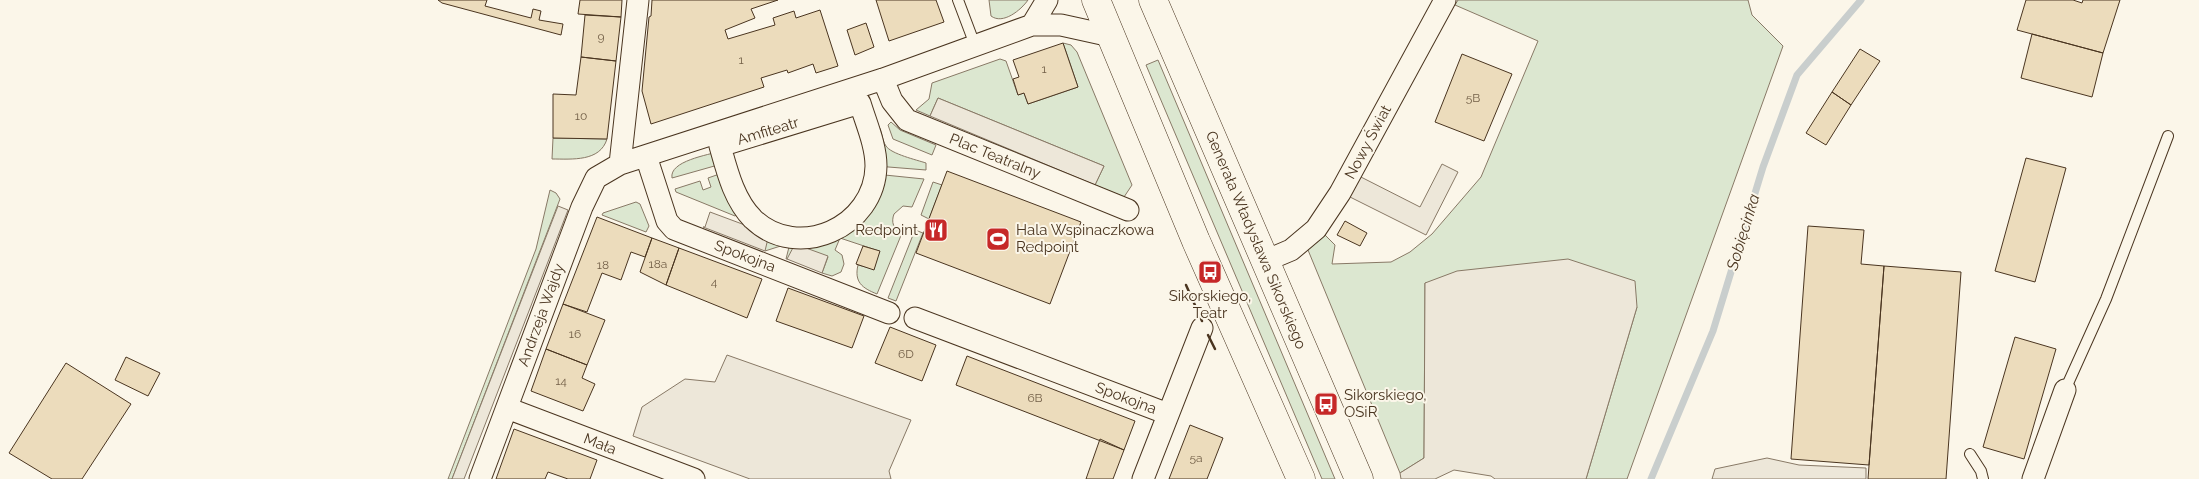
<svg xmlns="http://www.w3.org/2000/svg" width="2199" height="479" viewBox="0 0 2199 479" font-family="Raleway,sans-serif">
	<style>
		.green { fill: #dce7d0; stroke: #887966 }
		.parking { fill: #ede7d9; stroke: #887966 }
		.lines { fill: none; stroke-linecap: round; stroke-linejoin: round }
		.stream { stroke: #c9cecd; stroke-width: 7 }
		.building { fill: #ecdcbc; stroke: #4a3520 }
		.lane-casing { stroke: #4a3520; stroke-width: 12 }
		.street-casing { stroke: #4a3520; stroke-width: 23 }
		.primary-casing { stroke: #4a3520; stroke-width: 29 }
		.lane { stroke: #fbf6e9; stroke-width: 10 }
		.street { stroke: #fbf6e9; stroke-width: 21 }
		.primary { stroke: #fbf6e9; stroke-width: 28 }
		.wall { stroke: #4a3520; stroke-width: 2.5 }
		.labels { text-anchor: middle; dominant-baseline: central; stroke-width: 4; stroke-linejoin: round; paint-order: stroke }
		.number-label { font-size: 12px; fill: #725f47 }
		.street-label { font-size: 15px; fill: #4a3520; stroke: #fbf6e9 }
		.poi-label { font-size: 15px; fill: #4a3520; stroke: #fbf6e9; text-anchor: start }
		.water-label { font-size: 16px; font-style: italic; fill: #4a3520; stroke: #fbf6e9 }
	</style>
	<rect width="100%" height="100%" fill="#fbf6e9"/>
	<path class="green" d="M 989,0 L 1028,0 C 1021,10 1003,25 991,16 Z
		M 1458,0 L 1748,0 L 1752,15 L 1783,46 L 1627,479 L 1586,479 L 1637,307 L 1425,283 L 1424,458 L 1400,473 L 1308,250 L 1324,234 L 1335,245 L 1332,264 L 1391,262 L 1410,252 L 1432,234 L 1481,177 L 1538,41 L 1455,5 Z
		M 1063,43 L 1071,45 L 1077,52 L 1132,185 L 1124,197 L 1095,185 L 1104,166 L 938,98 L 930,116 L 916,110 L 929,99 L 932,83 L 1000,59 L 1006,61 L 1018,95 L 1024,93 L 1028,104 L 1078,87 Z
		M 1158,60 L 1335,479 L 1322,479 L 1146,65 Z
		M 891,122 L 900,130 L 936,145 L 932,155 L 893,139 L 888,125 Z
		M 877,124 C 883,130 881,139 886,146 C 891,154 917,160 926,163 L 926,170 L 876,166 Z
		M 553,138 L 607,139 C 600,162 572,159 552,159 Z
		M 721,151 L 725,163 L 672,178 C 669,161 708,155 721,151 Z
		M 728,171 L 744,209 L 735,216 L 676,192 L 675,189 L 700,181 L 703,190 L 711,187 L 708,178 Z
		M 875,174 L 924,179 L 912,207 L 903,206 L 894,214 C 891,222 893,229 902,233 L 877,294 C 862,288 854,282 858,265 L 874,269 L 879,251 L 840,238 L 835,250 L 842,255 L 844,264 L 841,272 L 832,276 L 822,273 L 828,257 L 786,259 L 790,243 L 765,251 L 743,224 L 749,214 L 765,228 L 832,232 Z
		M 933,182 L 942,185 L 929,219 L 921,215 Z
		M 550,190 L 556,193 L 560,199 L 452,479 L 448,479 L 536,249 Z
		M 636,202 L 640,204 L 649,226 L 646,232 L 602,215 L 603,213 Z
		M 915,230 L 923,233 L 896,301 L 888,298 Z"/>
	<path class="parking" d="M 938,98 L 1104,166 L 1095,185 L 930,116 Z
		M 1442,164 L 1458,172 L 1426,235 L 1346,195 L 1357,175 L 1420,207 Z
		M 558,206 L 568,210 L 464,479 L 452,479 Z
		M 710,212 L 769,234 L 765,251 L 703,227 L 705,227 Z
		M 795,244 L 828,256 L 822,273 L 787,259 Z
		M 1568,259 L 1635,281 L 1637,307 L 1586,479 L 1495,479 L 1491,476 L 1454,470 L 1435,479 L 1401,479 L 1400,473 L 1424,458 L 1425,283 L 1457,271 Z
		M 727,355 L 911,420 L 889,471 L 891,479 L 750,479 L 633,436 L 642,407 L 685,379 L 715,382 Z
		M 1767,458 L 1799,465 L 1866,468 L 1866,479 L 1712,479 L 1715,469 Z"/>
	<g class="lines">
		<path class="stream" d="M 1651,479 L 1713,331 L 1763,167 L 1797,75 L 1861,0"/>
	</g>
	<path class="building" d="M 438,0 L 487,0 L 485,6 L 531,18 L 533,9 L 541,11 L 539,20 L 563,24 L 561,35 L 442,3 Z
		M 580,0 L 622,0 L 621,17 L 578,14 Z
		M 652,0 L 778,0 L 751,9 L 755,18 L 725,30 L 728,39 L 775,25 L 773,18 L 794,11 L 796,18 L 820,10 L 838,66 L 816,73 L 813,64 L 788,73 L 787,70 L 761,78 L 764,87 L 651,124 L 642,91 L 649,17 L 651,16 Z
		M 876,0 L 936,0 L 944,22 L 889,41 Z
		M 2026,0 L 2073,0 L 2082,3 L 2083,0 L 2120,0 L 2103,53 L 2017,30 Z
		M 585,15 L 621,17 L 616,61 L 581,57 Z
		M 866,23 L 874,47 L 855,55 L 847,30 Z
		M 2032,34 L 2103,53 L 2092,97 L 2021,78 Z
		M 1063,43 L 1078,87 L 1028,104 L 1024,93 L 1018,95 L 1013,79 L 1019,77 L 1013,60 Z
		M 1860,49 L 1880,61 L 1851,105 L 1832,92 Z
		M 1462,54 L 1512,74 L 1484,141 L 1435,122 Z
		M 581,57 L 616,61 L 607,139 L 553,138 L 553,94 L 576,95 Z
		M 1832,92 L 1851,105 L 1826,145 L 1806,133 Z
		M 2026,158 L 2066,168 L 2035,282 L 1995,271 Z
		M 947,171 L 1081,222 L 1050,304 L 916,253 Z
		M 597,217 L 652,238 L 645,257 L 631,252 L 621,280 L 602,273 L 587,312 L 563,304 Z
		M 1345,221 L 1367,233 L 1360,246 L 1337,235 Z
		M 1808,226 L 1864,230 L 1861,264 L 1884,266 L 1869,465 L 1791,459 Z
		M 652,238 L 679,248 L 666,285 L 640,272 Z
		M 863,246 L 880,251 L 874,270 L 856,264 Z
		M 679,248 L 762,279 L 747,318 L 666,285 Z
		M 1884,266 L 1961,272 L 1946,479 L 1868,479 Z
		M 788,288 L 864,316 L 852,348 L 776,321 Z
		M 563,304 L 605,320 L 587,365 L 546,349 Z
		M 890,327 L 936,345 L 922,381 L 875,363 Z
		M 2015,337 L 2056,349 L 2024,459 L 1983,447 Z
		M 546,349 L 587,365 L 582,378 L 595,384 L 583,411 L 531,391 Z
		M 967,356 L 1135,421 L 1124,450 L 956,385 Z
		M 126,357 L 160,373 L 148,396 L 115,380 Z
		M 66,363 L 131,404 L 82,479 L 52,479 L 9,453 Z
		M 1190,425 L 1223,438 L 1207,479 L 1169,479 Z
		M 514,429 L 597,460 L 590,479 L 568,479 L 548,472 L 545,479 L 496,479 Z
		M 1100,439 L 1124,450 L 1113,479 L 1086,479 Z"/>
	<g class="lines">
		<g class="lane-casing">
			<path id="lane" d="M 958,0 L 975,45
				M 2065,390 L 2106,299 L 2168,136
				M 1970,454 L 1981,471 L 1983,479"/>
		</g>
		<g class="street-casing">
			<path id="street" d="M 1032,25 L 1047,0
				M 883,79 L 892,101 L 907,120 L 1128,210
				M 860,103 C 866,123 876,145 876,166 C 875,227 798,262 753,219 C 734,200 727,171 720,146 Z
				M 646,156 L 667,221 L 674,229 L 889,313
				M 620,164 L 638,0
				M 1265,261 L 1291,250 L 1316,229 L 1340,193 L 1445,0
				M 915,318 L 1168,414
				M 507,408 L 694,479
				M 480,479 L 582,207 L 596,178 L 620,164 L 883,79 L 1032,25 L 1061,25 L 1111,36
				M 1143,479 L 1202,328
				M 2033,479 L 2065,390"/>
		</g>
		<g class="primary-casing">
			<path id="primary" d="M 1096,0 L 1196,241 L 1301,479
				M 1153,0 L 1359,479"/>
		</g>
		<use href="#lane" class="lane"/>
		<use href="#street" class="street"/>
		<use href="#primary" class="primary"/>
		<path class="wall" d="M 1186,285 L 1202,321
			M 1208,335 L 1215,349"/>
	</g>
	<defs>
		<g id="restaurant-square" transform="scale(1.25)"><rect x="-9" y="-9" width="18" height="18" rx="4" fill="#c62828" stroke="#fbf6e9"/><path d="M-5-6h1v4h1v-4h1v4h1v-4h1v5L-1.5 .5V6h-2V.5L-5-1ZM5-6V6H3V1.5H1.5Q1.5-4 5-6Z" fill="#fff"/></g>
		<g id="stadium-square" transform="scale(1.25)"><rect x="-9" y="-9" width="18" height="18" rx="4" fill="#c62828" stroke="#fbf6e9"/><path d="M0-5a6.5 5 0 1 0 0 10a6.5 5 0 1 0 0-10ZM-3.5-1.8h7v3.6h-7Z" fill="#fff"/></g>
		<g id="bus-square" transform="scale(1.25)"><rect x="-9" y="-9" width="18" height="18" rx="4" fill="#c62828" stroke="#fbf6e9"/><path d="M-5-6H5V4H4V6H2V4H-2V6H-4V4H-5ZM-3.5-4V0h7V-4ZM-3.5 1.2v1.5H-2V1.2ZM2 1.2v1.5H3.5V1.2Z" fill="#fff"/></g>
	</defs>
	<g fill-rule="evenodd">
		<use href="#restaurant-square" x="936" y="230"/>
		<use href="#stadium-square" x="998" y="239"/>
		<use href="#bus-square" x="1210" y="272"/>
		<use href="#bus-square" x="1326" y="404"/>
	</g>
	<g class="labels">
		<g class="number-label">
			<text x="601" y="37">9</text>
			<text x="741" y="60">1</text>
			<text x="1044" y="69">1</text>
			<text x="1473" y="98">5B</text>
			<text x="581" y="116">10</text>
			<text x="658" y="264">18a</text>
			<text x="603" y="265">18</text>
			<text x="714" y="282">4</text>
			<text x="575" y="334">16</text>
			<text x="906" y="354">6D</text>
			<text x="561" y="381">14</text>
			<text x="1035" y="398">6B</text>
			<text x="1196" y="458">5a</text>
		</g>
		<g class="street-label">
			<text transform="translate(768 131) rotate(-17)">Amfiteatr</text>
			<text transform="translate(1368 142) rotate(-62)">Nowy Świat</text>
			<text transform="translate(995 156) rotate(22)">Plac Teatralny</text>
			<text transform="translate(1256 240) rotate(67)">Generała Władysława Sikorskiego</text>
			<text transform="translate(745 256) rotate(21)">Spokojna</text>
			<text transform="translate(541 315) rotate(-70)">Andrzeja Wajdy</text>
			<text transform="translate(1126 398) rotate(21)">Spokojna</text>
			<text transform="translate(600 444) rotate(21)">Mała</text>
		</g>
		<g class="poi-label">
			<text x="918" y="230" text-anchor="end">Redpoint</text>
			<text x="1016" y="230">Hala Wspinaczkowa<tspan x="1016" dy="17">Redpoint</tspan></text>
			<text x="1210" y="296" text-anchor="middle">Sikorskiego,<tspan x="1210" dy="17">Teatr</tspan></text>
			<text x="1344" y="395">Sikorskiego,<tspan x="1344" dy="17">OSiR</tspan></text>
		</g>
		<g class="water-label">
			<text transform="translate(1743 232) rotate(-73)">Sobięcinka</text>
		</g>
	</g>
</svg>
